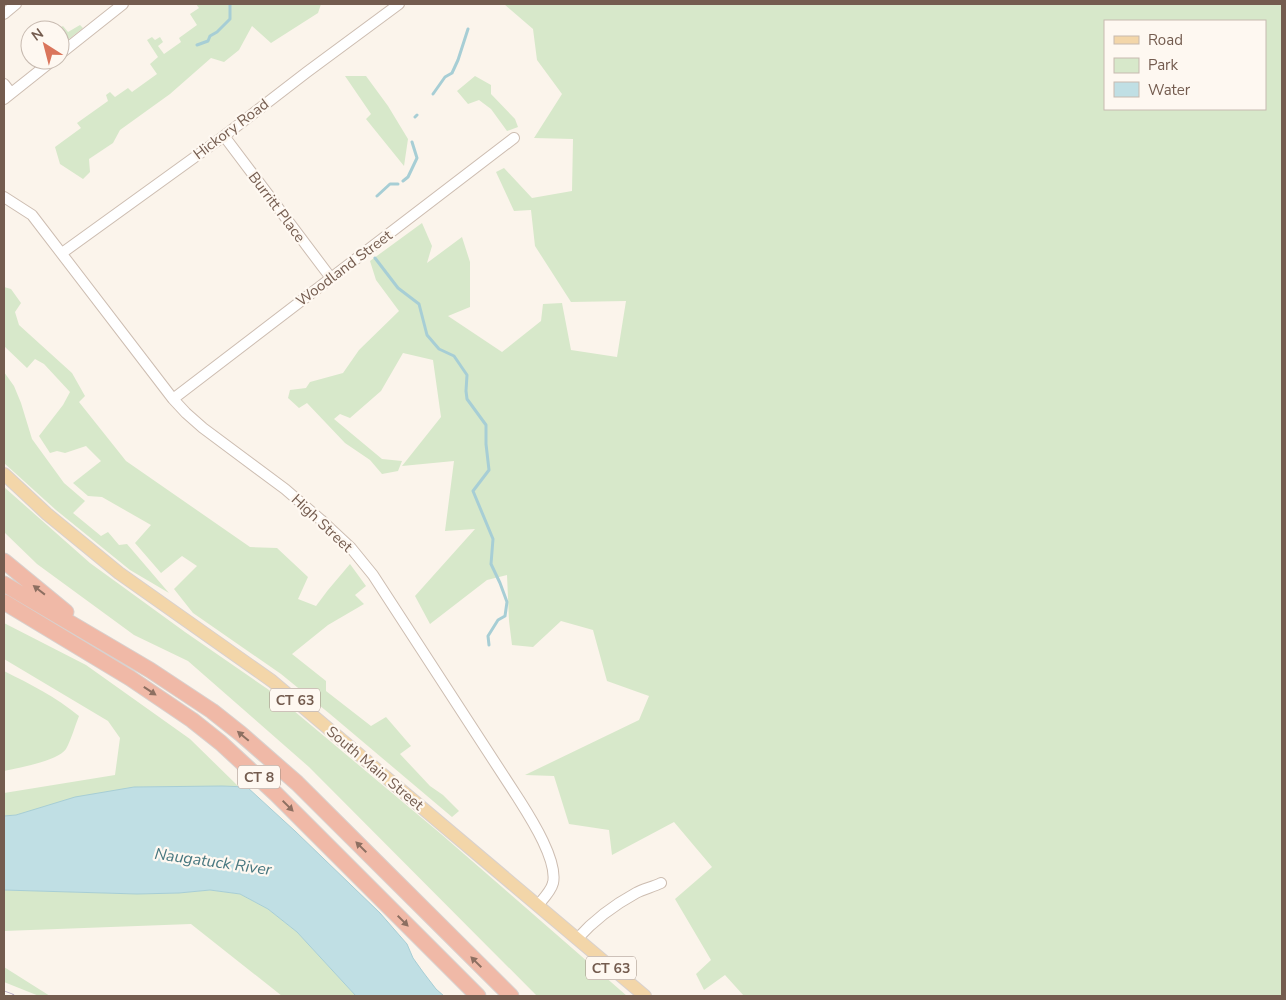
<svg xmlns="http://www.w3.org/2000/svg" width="1286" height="1000" viewBox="0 0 1286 1000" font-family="'Nunito Sans',sans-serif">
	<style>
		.green { fill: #d7e8ca; fill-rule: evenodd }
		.water { fill: #c0dfe4; stroke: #a7ced5 }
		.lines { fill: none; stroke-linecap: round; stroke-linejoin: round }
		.stream { stroke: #a7ced5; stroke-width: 3 }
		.minor-casing { stroke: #cdbdb1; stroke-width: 12 }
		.major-casing { stroke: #d8d1ce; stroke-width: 14 }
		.highway-casing { stroke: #d8d1ce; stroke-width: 17 }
		.minor { stroke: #fff; stroke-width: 10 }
		.major { stroke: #f3d6a9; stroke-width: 12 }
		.highway { stroke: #f0b9a7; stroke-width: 15 }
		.rail-casing { stroke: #b7a9c5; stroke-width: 5 }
		.rail { stroke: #fef8f1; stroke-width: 3; stroke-dasharray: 9; stroke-linecap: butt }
		.oneway { fill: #8d6f61 }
		.labels { text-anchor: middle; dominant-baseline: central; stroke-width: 4.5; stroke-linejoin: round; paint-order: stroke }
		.shield { fill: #fef8f1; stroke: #9d8b80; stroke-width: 1 }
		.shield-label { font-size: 14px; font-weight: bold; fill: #745c4f }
		.street-label { font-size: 15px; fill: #745c4f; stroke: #fef8f1 }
		.water-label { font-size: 16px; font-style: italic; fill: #47777f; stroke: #fef8f1 }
	</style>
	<rect width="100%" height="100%" fill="#fbf4eb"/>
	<path class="green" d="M 196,4 L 321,4 L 318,13 L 271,43 L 252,26 L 239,50 L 224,62 L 211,58 L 170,94 L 120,130 L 113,143 L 89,159 L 90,172 L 83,179 L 60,164 L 55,147 L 81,128 L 77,123 L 108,101 L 106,95 L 110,92 L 115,97 L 128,88 L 132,92 L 157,74 L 150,64 L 158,57 L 147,40 L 152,37 L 155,40 L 160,37 L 163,42 L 158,46 L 164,54 L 181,42 L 179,38 L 197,25 L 190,14 L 199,8 Z
		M 504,4 L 1282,4 L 1282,996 L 744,996 L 725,975 L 704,990 L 696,974 L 711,960 L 675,899 L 712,867 L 674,822 L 612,855 L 609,830 L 569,824 L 554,776 L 525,775 L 639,720 L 649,696 L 607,681 L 593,630 L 561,621 L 533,647 L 512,645 L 509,621 L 507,575 L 487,580 L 430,624 L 415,596 L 475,529 L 445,531 L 454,461 L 402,466 L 441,417 L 433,360 L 403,353 L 381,391 L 350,418 L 340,414 L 334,419 L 382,459 L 402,461 L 398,471 L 382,474 L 370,460 L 345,443 L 307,403 L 299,408 L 288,398 L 290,390 L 306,388 L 310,382 L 343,373 L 359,350 L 399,311 L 376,280 L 370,261 L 422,223 L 432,246 L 427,263 L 462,237 L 470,262 L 470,307 L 448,316 L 502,352 L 541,321 L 543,304 L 562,303 L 571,350 L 617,357 L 626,301 L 571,302 L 535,246 L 531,210 L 514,211 L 496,172 L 504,168 L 532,198 L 572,191 L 573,139 L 534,138 L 562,94 L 537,60 L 533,29 ZM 1105,21 L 1265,21 L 1265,109 L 1105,109 Z
		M 51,22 L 58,29 L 63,26 L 68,32 L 80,25 L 83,28 L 60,46 L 60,30 L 39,30 Z
		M 345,76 L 366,76 L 388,106 L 408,139 L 404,166 L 366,119 L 371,114 Z
		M 475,76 L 491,85 L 491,94 L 515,119 L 518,127 L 507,131 L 491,109 L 479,100 L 468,104 L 457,91 Z
		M 4,287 L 11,289 L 21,303 L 15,312 L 19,325 L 72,373 L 85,396 L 79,402 L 126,461 L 250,547 L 277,548 L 308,577 L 298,599 L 316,606 L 328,590 L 350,564 L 366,586 L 355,595 L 364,604 L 328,625 L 292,654 L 326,681 L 326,691 L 371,726 L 386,717 L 411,746 L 400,754 L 430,786 L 443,795 L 459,811 L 452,817 L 330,714 L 281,674 L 193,613 L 174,589 L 197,566 L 182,556 L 161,573 L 135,543 L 151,525 L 102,497 L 88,496 L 73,483 L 101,461 L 86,446 L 65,453 L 57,451 L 50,453 L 39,436 L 63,405 L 70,392 L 44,364 L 35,359 L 27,368 L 4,346 Z
		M 4,372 L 14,386 L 21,403 L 32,439 L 64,483 L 85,501 L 73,513 L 101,536 L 108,532 L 119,545 L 127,544 L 169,593 L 130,570 L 56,510 L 4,463 Z
		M 4,487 L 90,563 L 185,632 L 269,690 L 441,834 L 627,996 L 537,996 L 309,767 L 188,661 L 134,635 L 37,564 L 4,532 Z
		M 4,623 L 86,665 L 190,739 L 238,786 L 134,787 L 16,815 L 4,816 L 4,793 L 115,775 L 120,738 L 108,721 L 4,659 Z
		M 4,671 C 30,684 56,697 79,716 C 75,726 71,740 66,749 C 58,761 18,768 4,771 Z
		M 4,890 L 137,894 L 179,893 L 210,890 L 240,894 L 268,909 L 297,932 L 356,996 L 282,996 L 191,924 L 4,931 Z
		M 4,967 L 50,996 L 39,996 L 4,982 Z"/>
	<path class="water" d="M 222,786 L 247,787 L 295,831 L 380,913 L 407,944 L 413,958 L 423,972 L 436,989 L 444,996 L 356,996 L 297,932 L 268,909 L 240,894 L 210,890 L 179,893 L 137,894 L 4,890 L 4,816 L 16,815 L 75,797 L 134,787 Z"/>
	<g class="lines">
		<path class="stream" d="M 197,45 L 208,41 L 210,36 L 217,32 L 230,19 L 230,4
			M 433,94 L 445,77 L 452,73 L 458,60 L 468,29
			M 415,117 L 417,115
			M 403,181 L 408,177 L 417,158 L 412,142
			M 377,196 L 390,184 L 398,184
			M 375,258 L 398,288 L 419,304 L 427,335 L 439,349 L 454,356 L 467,375 L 466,391 L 467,399 L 486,425 L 486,444 L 489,470 L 473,491 L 493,539 L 491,564 L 500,583 L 507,602 L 505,616 L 498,620 L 488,636 L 489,645"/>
		<g class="minor-casing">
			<path id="minor" d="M 4,14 L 16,4
				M 60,54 L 123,4
				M 4,84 L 11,93
				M 4,99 L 53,60
				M 224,136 L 331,278
				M 4,197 L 32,215 L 173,399 L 186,413 L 203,428 L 285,489 L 321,520 L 351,548 L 373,575 L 518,798 C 530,817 558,860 553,883 C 551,891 544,898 538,905
				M 62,253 L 224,136 L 307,72 L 399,4
				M 173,399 L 514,138
				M 577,939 C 593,921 614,905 636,893 C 643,889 653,887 661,883"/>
		</g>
		<g class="major-casing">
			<path id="major" d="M 4,474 L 47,514 L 119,573 L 272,681 L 645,996"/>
		</g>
		<g class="highway-casing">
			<path id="highway" d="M 4,561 L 66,612
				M 4,584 L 150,670 L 212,711 L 241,734 L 297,783 L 511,996
				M 4,602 L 130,678 L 192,720 L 221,743 L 276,794 L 478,996"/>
		</g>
		<use href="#minor" class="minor"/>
		<use href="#major" class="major"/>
		<use href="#highway" class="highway"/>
		<g class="rail-casing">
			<path id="rail" d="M 4,993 L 12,996"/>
		</g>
		<use href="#rail" class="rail"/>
	</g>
	<defs><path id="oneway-solid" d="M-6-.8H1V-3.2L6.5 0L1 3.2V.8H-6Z" transform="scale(1.25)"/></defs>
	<g class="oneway">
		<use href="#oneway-solid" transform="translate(39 590) rotate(-142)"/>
		<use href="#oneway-solid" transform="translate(150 691) rotate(34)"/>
		<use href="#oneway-solid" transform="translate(243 736) rotate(-140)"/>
		<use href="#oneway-solid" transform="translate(288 806) rotate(45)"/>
		<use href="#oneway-solid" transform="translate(361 847) rotate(-135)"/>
		<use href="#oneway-solid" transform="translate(403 921) rotate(45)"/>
		<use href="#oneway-solid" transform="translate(476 962) rotate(-135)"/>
	</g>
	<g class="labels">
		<g class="shield">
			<rect x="270" y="688.5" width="50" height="23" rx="4"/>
			<rect x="238" y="765.5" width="42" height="23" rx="4"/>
			<rect x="586" y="956.5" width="50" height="23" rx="4"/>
		</g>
		<g class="shield-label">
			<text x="295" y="700">CT 63</text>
			<text x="259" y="777">CT 8</text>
			<text x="611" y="968">CT 63</text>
		</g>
		<g class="street-label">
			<text transform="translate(231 129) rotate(-37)">Hickory Road</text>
			<text transform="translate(277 207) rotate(53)">Burritt Place</text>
			<text transform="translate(344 268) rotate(-37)">Woodland Street</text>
			<text transform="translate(322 523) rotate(43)">High Street</text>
			<text transform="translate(375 768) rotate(40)">South Main Street</text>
		</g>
		<g class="water-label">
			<text transform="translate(213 862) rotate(8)">Naugatuck River</text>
		</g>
	</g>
	<rect width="1286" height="1000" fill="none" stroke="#745c4f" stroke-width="10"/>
	<rect x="1104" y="20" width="162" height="90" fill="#fef8f1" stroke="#c7bab0"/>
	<rect x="1114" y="36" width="25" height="8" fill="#f3d6a9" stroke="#c7bab0"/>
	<text x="1148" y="45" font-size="15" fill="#745c4f">Road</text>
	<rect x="1114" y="58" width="25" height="15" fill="#d7e8ca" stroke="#c7bab0"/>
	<text x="1148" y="70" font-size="15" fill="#745c4f">Park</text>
	<rect x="1114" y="82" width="25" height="15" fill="#c0dfe4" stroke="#c7bab0"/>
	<text x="1148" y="95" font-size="15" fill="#745c4f">Water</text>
	<g transform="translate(45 45) rotate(324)"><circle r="24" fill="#fef8f1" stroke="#c7bab0"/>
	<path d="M0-4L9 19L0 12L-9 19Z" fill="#da755b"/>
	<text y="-8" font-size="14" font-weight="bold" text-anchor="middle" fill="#745c4f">N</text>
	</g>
</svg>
